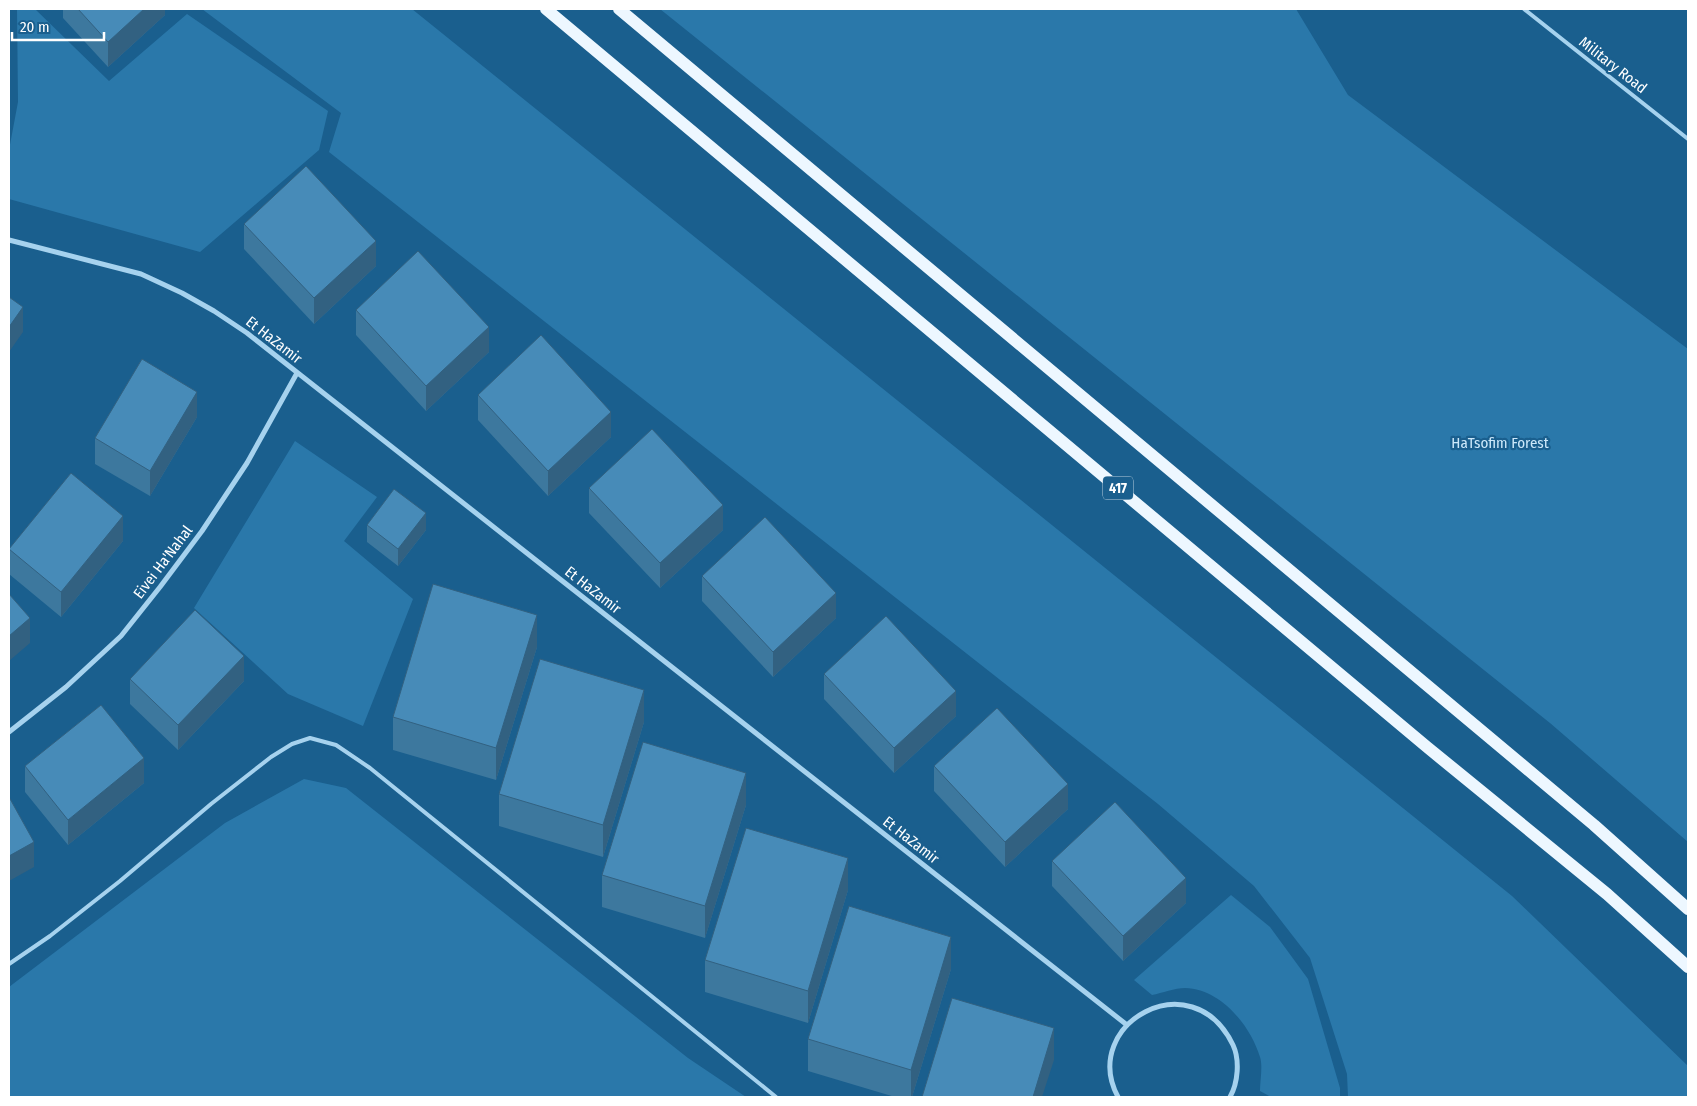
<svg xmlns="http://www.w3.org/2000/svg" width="1697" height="1106" viewBox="0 0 1697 1106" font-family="'Fira Sans Condensed',sans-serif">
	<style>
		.green { fill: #2a78aa }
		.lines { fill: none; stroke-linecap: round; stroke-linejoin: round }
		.lane { stroke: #a6d2ee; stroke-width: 4 }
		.street { stroke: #a6d2ee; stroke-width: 5 }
		.primary { stroke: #edf7ff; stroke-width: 12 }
		.wall { fill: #3d789e }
		.shaded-wall { fill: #326181 }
		.building { fill: #478bb8; stroke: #326181 }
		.labels { text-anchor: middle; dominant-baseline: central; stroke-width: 4.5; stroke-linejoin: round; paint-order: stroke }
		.shield { fill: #1a5f8e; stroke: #bacfdd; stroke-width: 1 }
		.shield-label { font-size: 14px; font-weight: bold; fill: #fff }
		.street-label { font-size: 15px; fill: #fff; stroke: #1a5f8e }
		.park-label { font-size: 15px; fill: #cce8fa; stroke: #1a5f8e }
	</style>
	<rect width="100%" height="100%" fill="#1a5f8e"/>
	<path class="green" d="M 17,9 L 35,9 L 109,81 L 187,14 L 328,111 L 319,150 L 200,252 L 9,199 L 9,150 L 18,102 Z
		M 202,9 L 412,9 L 1512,896 L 1688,1066 L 1688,1097 L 1348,1097 L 1347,1074 L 1310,958 L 1254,886 L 1158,804 L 329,152 L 341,113 Z
		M 660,9 L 1296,9 L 1348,95 L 1688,349 L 1688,842 L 1550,723 Z
		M 295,441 L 377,497 L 344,541 L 413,599 L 363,726 L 288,694 L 194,608 Z
		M 304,779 L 346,788 L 688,1058 L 746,1097 L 9,1097 L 9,987 L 225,823 Z
		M 1231,895 L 1270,927 L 1308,979 L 1340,1088 L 1340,1097 L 1271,1097 L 1260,1091 C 1260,1081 1263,1066 1260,1057 C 1250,1025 1221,989 1185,988 C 1175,988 1162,993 1152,995 L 1134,980 Z"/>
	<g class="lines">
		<path class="lane" d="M 1524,9 L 1688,139
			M 9,964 L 50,936 L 120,881 L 211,804 L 271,757 L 292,744 L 310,738 L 336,745 L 370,768 L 776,1097"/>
		<path class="street" d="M 9,240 L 141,274 L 182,293 L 214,311 L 247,333 L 1127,1025
			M 9,732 L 66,687 L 121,636 L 160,587 L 202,531 L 247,463 L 297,373
			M 1118,1097 C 1079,1024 1192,960 1233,1045 C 1240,1060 1238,1083 1230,1097"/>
		<path class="primary" d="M 546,9 L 1427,747 L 1607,894 L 1688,967
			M 619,9 L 1594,825 L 1688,909"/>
	</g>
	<path class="wall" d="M 63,9 L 165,9 L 165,15 L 108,67 L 63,18 Z
		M 244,224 L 376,266 L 314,324 L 244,249 Z
		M 356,310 L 489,352 L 426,411 L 356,335 Z
		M 478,395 L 611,437 L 548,496 L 478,420 Z
		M 197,417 L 150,496 L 95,464 L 95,438 Z
		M 589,488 L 723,530 L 660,588 L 589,513 Z
		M 367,525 L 426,530 L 398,566 L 367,542 Z
		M 123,541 L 61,617 L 9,574 L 9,549 Z
		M 702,576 L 836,618 L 773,677 L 702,601 Z
		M 537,647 L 496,780 L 393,750 L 393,717 Z
		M 824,674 L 956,716 L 894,773 L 824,699 Z
		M 130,679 L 244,681 L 178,750 L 130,704 Z
		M 644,722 L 603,857 L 499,826 L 499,794 Z
		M 25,766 L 144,783 L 68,845 L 25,792 Z
		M 934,766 L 1068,809 L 1005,867 L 934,791 Z
		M 746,805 L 705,938 L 602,907 L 602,875 Z
		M 1052,861 L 1186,903 L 1123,961 L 1052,886 Z
		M 848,890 L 808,1023 L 705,992 L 705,960 Z
		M 951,969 L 912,1097 L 895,1097 L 808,1071 L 808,1039 Z"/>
	<path class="shaded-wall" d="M 144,9 L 165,9 L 165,15 L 108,67 L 108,42 Z
		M 376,241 L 376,266 L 314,324 L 314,298 Z
		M 23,307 L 23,332 L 9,352 L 9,327 Z
		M 489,327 L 489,352 L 426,411 L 426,386 Z
		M 197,392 L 197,417 L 150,496 L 150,471 Z
		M 611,412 L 611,437 L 548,496 L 548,471 Z
		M 723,505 L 723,530 L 660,588 L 660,563 Z
		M 426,513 L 426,530 L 398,566 L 398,549 Z
		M 123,516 L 123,541 L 61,617 L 61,592 Z
		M 836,593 L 836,618 L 773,677 L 773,652 Z
		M 537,615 L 537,647 L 496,780 L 496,748 Z
		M 30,618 L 30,643 L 9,661 L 9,636 Z
		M 244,656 L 244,681 L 178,750 L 178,725 Z
		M 644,690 L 644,722 L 603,857 L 603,825 Z
		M 956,691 L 956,716 L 894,773 L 894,748 Z
		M 144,758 L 144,783 L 68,845 L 68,820 Z
		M 746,773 L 746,805 L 705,938 L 705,906 Z
		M 1068,784 L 1068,809 L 1005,867 L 1005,842 Z
		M 34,842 L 34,867 L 9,881 L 9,856 Z
		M 848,858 L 848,890 L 808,1023 L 808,991 Z
		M 1186,878 L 1186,903 L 1123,961 L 1123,936 Z
		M 951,937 L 951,969 L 912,1097 L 911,1097 L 911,1070 Z
		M 1054,1028 L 1054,1060 L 1042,1097 L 1033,1097 Z"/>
	<path class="building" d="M 78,9 L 144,9 L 108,42 Z
		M 306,166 L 376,241 L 314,298 L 244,224 Z
		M 418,251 L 489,327 L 426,386 L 356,310 Z
		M 9,297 L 23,307 L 9,327 Z
		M 541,335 L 611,412 L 548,471 L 478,395 Z
		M 142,359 L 197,392 L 150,471 L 95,438 Z
		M 652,429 L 723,505 L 660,563 L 589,488 Z
		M 71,473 L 123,516 L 61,592 L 9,549 Z
		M 394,489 L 426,513 L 398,549 L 367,525 Z
		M 765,517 L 836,593 L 773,652 L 702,576 Z
		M 433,584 L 537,615 L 496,748 L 393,717 Z
		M 9,594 L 30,618 L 9,636 Z
		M 195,610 L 244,656 L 178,725 L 130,679 Z
		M 886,616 L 956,691 L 894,748 L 824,674 Z
		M 540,659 L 644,690 L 603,825 L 499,794 Z
		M 101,705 L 144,758 L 68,820 L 25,766 Z
		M 997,708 L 1068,784 L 1005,842 L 934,766 Z
		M 643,742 L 746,773 L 705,906 L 602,875 Z
		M 9,797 L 34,842 L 9,856 Z
		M 1115,802 L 1186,878 L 1123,936 L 1052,861 Z
		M 746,828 L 848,858 L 808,991 L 705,960 Z
		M 849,906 L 951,937 L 911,1070 L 808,1039 Z
		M 952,998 L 1054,1028 L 1033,1097 L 922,1097 Z"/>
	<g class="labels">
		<rect class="shield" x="1103" y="476.5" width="30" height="23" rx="4"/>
		<g class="shield-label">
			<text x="1118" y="488">417</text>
		</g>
		<g class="street-label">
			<text transform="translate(1613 65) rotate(38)">Military Road</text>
			<text transform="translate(274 340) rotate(38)">Et HaZamir</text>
			<text transform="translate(163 562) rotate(-53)">Eivei Ha'Nahal</text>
			<text transform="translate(593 590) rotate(38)">Et HaZamir</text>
			<text transform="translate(911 840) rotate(38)">Et HaZamir</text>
		</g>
		<g class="park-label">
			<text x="1500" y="443">HaTsofim Forest</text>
		</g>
	</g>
	<rect width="1697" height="1106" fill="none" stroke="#ffffff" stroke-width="20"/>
	<path d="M12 32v8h92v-8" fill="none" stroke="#ffffff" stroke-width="2.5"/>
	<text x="20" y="32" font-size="15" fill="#ffffff" stroke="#1a5f8e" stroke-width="4" paint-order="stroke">20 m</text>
</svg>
